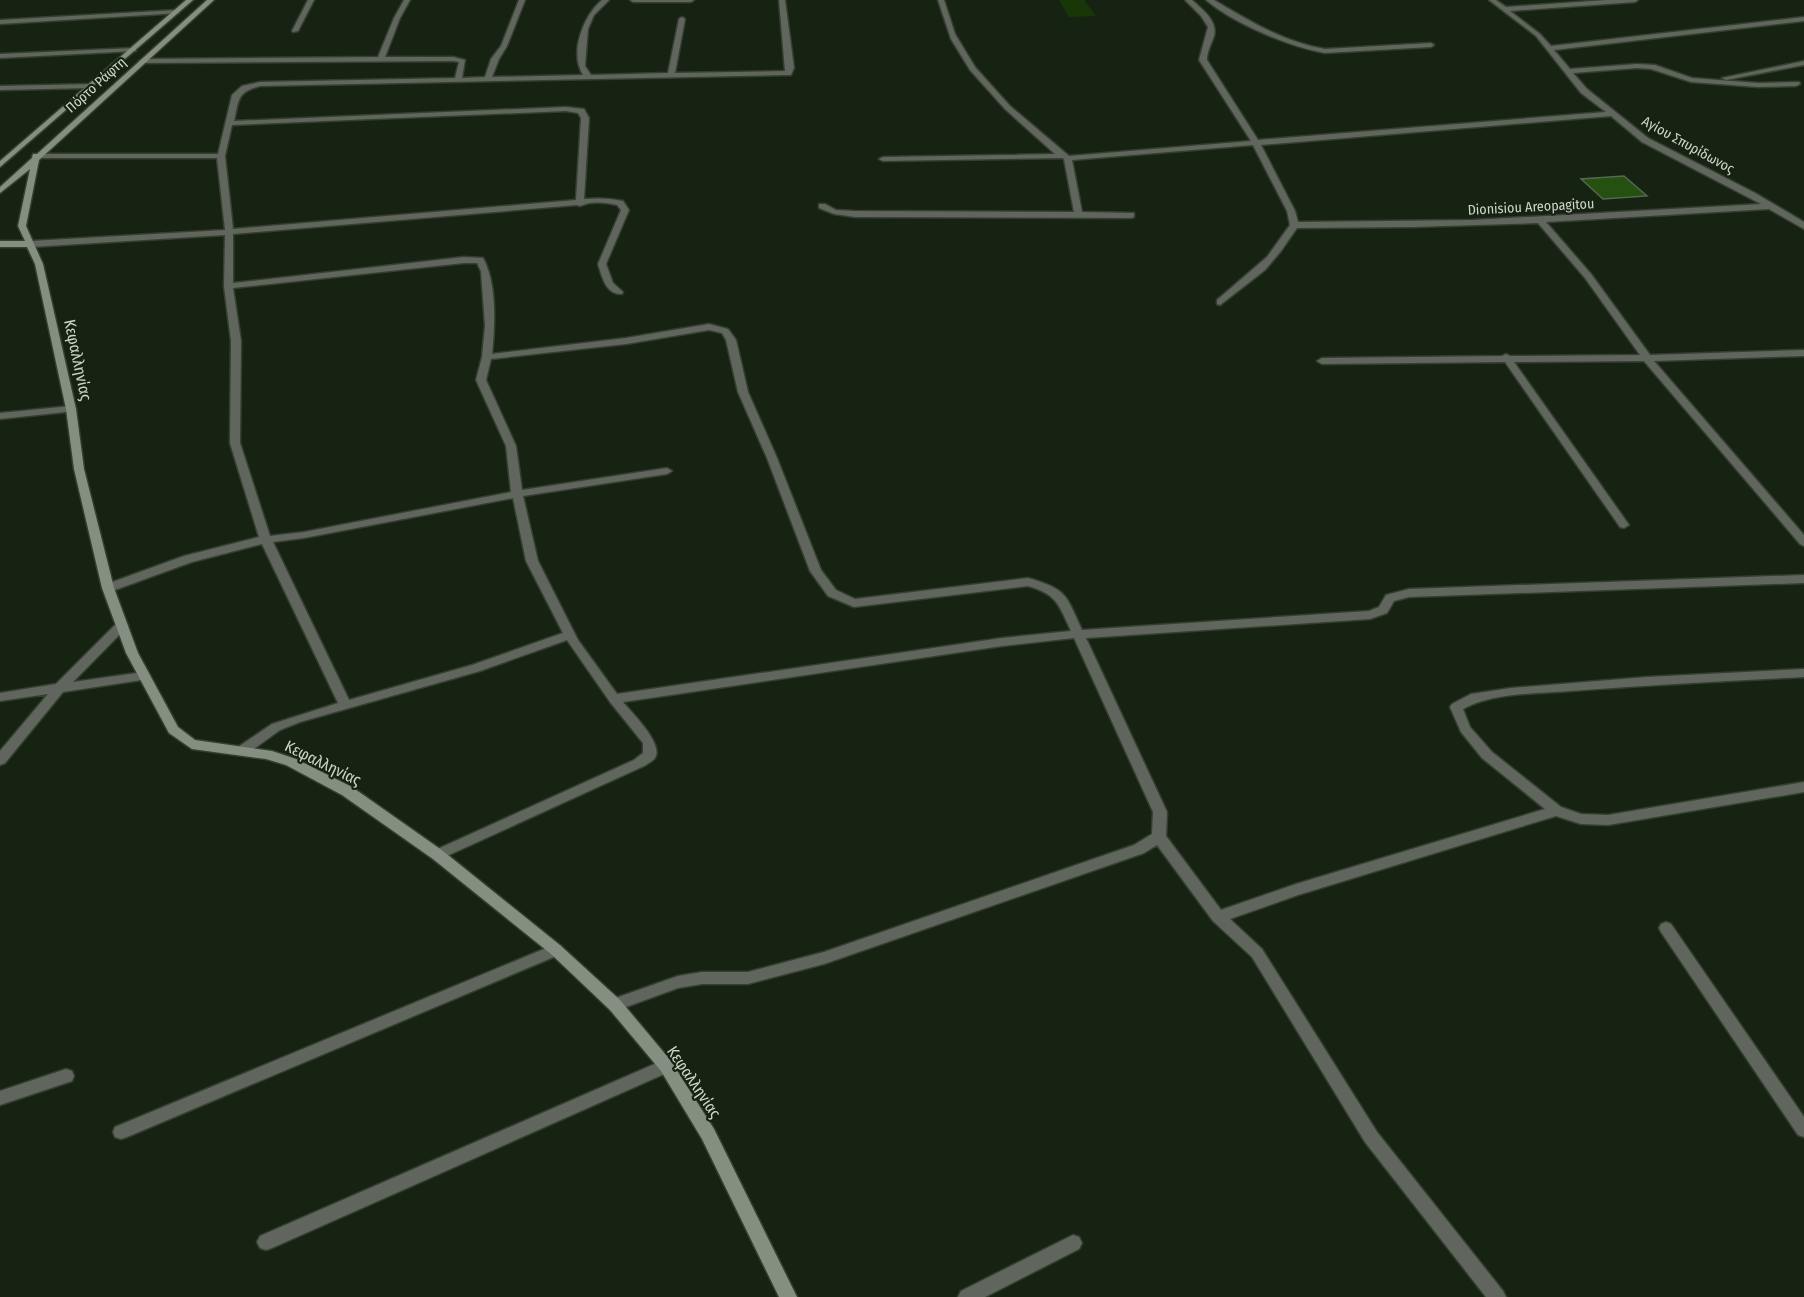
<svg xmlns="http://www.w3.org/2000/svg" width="1804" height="1297" viewBox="0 0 1804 1297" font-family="'Fira Sans Condensed',sans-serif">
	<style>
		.green { fill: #173709 }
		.building { fill: #245110; stroke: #576652; stroke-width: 1.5 }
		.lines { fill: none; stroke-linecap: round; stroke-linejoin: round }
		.lane-casing { stroke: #343f2f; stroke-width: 3 }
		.street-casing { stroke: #343f2f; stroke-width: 3 }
		.secondary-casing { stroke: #343f2f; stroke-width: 3 }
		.lane { fill: #60665d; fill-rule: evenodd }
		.street { fill: #60665d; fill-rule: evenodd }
		.secondary { fill: #848f81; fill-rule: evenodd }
		.labels { text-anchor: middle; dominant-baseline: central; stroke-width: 4.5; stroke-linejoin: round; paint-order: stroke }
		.far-street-label { font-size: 14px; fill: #ccd5ca; stroke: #172312 }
		.street-label { font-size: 16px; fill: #ccd5ca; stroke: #172312 }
	</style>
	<rect width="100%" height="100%" fill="#172312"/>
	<path class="green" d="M 1059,0 L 1084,0 L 1096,16 L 1069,17 Z"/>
	<path class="building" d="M 1624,176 L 1647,196 L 1603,199 L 1581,179 Z"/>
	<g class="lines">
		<g class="lane-casing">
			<path id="lane" d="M 66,1069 L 72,1071 L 74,1076 L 72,1081 L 0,1105 L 0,1091 Z"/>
		</g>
		<g class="street-casing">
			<path id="street" d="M 308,0 L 314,0 L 298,31 L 293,32 L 292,31 Z
				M 404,0 L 410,0 L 400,18 L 385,57 L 453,57 L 465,60 L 462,78 L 485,77 L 491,59 L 501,46 L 519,0 L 525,0 L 507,46 L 499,59 L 492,77 L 583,75 C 569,53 583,16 602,0 L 609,0 L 594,15 L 588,29 L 585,66 L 591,75 L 668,73 L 679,19 L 682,17 L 685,19 L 675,73 L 785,71 L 779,0 L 785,0 L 794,68 L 791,75 L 788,75 L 260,86 C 237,92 239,99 234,121 L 566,107 L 584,109 L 589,118 L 584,199 C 598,198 609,198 623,201 L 629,210 L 606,264 L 613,283 L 623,292 L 622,294 C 606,295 602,277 598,264 L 621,210 L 617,205 C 605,202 591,201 580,206 L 577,205 L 233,234 L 233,283 L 464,257 L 483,258 C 497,283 495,326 492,354 L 626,338 L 709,324 L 728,329 L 736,340 L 748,392 L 777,458 L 821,570 L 836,590 L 855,599 L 1028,578 C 1067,589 1066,595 1082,630 L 1369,611 L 1379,607 L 1386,595 L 1409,589 L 1804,575 L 1804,583 L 1409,597 L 1394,601 L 1387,613 L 1370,619 L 1086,638 L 1167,812 L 1166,836 L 1221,910 L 1296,884 L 1545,809 L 1482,758 L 1461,732 L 1450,707 L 1452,704 L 1471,694 L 1511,688 L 1647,677 L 1804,669 L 1804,677 C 1726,681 1648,685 1571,691 C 1536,694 1494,692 1463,709 L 1470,727 L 1492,752 L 1561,807 L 1581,814 L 1608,815 L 1804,782 L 1804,792 L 1608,825 L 1581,824 L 1556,816 L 1298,895 L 1230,919 L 1262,949 L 1377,1132 L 1503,1291 L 1506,1297 L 1486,1297 L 1365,1142 L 1252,957 L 1213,921 L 1157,845 L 1144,853 L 824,964 L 748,984 L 702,984 L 678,988 L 615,1011 L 610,1010 L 607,1005 L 610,1000 L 678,976 L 702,972 L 748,972 L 824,952 L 1134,845 L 1152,834 L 1153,812 L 1074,638 L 1002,646 L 623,702 C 632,713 664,744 655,758 C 653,761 647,764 644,766 L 438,860 L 433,859 L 431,855 L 433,851 L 634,760 L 643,753 L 643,743 L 610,702 L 567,640 L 480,671 L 300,722 L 280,730 L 248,753 L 238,753 L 237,750 L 238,747 L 272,724 L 338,703 L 262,544 L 192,562 L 112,591 L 104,591 L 102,588 L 104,585 L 184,556 L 259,537 L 230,443 L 231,341 L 224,286 L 225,235 L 31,247 L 27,244 L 31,241 L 225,230 L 217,158 L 36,158 L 32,156 L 36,154 L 218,154 L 232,95 L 242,86 L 260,82 L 455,78 L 459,62 L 453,61 L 143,63 L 139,61 L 143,59 L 378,57 L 394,18 ZM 566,111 L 578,113 L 581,118 L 576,200 L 233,229 L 225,156 L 232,125 ZM 464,263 L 477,263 L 481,271 L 485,326 L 482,357 L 476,380 L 506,446 L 511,492 L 304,532 L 270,536 L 240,443 L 241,341 L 233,288 ZM 709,330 L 722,333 L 726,340 L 738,392 L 767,458 L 810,571 L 828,596 L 854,607 L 1028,586 C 1057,594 1059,605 1071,631 L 1002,638 L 617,694 L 578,640 L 538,561 L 523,496 L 667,474 L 672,471 L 667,468 L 522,490 L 516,446 L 486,380 L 491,359 L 626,344 ZM 513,498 L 526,561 L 563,633 L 472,665 L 349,700 L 273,542 L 304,538 Z
				M 630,0 L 694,0 L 691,2 L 633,2 Z
				M 938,0 L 944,0 L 955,34 L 975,67 L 1010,106 L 1069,156 L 1251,141 L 1199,60 L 1208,27 L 1201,16 L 1185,0 L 1192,0 C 1202,9 1218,21 1214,36 C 1211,45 1207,51 1207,60 L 1258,140 L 1606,112 L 1581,93 L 1536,36 L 1489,0 L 1496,0 L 1506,7 L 1607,0 L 1638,0 L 1635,2 L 1510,11 L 1540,34 L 1551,46 L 1804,17 L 1804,21 L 1554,50 L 1570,69 L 1637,64 L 1655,65 L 1692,78 L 1758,83 L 1799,82 L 1800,84 L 1796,86 L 1758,87 L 1691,82 L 1651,69 L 1637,68 L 1573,73 L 1587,89 L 1648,138 L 1755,193 L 1804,222 L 1804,229 L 1769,209 L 1546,222 L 1591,274 L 1650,355 L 1804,350 L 1804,356 L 1654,361 L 1804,535 L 1804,546 L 1800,544 L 1644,361 L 1514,362 L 1629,525 L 1624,528 L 1620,527 L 1505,362 L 1322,364 L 1317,361 L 1322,358 L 1502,356 L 1506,354 L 1510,356 L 1640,355 L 1585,278 L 1538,223 L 1413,227 L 1297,228 L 1281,251 L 1265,270 L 1220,305 L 1217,304 L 1217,300 L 1267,257 L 1290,225 L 1287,211 L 1253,145 L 1072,160 L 1082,212 L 1134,213 L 1134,217 L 1131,218 L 855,217 L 834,214 L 819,208 L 819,204 L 825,204 L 836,210 L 855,211 L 1074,212 L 1064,159 L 1062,158 L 883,161 L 879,159 L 883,157 L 1055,154 L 1005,109 L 970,70 L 951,39 ZM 1611,116 L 1642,142 L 1761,204 L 1473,220 L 1298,222 L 1295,211 L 1261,145 Z
				M 1206,0 L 1214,0 C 1249,21 1284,42 1325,49 L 1431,43 L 1434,45 L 1431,47 L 1325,53 C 1287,46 1235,24 1206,0 Z
				M 177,10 L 179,11 L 179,13 L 0,24 L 0,20 Z
				M 134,48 L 136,49 L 136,51 L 0,58 L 0,54 Z
				M 1804,61 L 1804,65 L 1726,80 L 1722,78 Z
				M 93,84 L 94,86 L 90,88 L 0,90 L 0,86 Z
				M 71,406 L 76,409 L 75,411 L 0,419 L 0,413 Z
				M 122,621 L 128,625 L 126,628 L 73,682 L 144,672 L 148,673 L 150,676 L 148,679 L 63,692 L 5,763 L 0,765 L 0,751 L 48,694 L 0,701 L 0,693 L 56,684 L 118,622 Z
				M 1666,922 L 1671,924 L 1804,1117 L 1804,1137 L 1798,1135 L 1661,932 L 1659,928 L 1661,924 Z
				M 556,944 L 561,946 L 563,950 L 561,954 L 127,1137 L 121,1139 L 115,1137 L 113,1132 L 115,1127 Z
				M 666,1059 L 671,1061 L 674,1066 L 671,1071 L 272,1248 L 266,1250 L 260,1248 L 257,1242 L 260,1236 Z
				M 1073,1235 L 1079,1237 L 1082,1243 L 1079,1249 L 985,1297 L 958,1297 L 961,1291 Z"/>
		</g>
		<g class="secondary-casing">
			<path id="secondary" d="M 186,0 L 193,0 L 0,167 L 0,161 Z
				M 207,0 L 214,0 L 39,160 L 26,226 L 43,264 L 76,409 L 84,469 L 114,588 L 138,653 L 178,727 L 195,740 L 272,751 L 296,759 L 352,787 L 443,851 L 561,946 L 620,1000 L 671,1061 L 714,1129 L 797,1297 L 779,1297 L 702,1139 L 661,1071 L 610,1010 L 551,954 L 433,859 L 342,795 L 286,765 L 266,759 L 192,749 L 169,733 L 126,653 L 102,588 L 74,469 L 66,409 L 35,264 L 27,247 L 0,247 L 0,241 L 25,241 L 18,226 L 30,169 L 0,193 L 0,187 L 32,158 L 33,154 L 37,154 Z"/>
		</g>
		<use href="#lane" class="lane"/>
		<use href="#street" class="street"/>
		<use href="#secondary" class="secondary"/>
	</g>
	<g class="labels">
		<g class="far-street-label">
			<text transform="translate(96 85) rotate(-42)">Πόρτο Ράφτη</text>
			<text transform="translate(1688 145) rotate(29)">Αγίου Σπυρίδωνος</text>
			<text transform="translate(1531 207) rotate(-3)">Dionisiou Areopagitou</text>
		</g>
		<g class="street-label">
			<text transform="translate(78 360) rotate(78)">Κεφαλληνίας</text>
			<text transform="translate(323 763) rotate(26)">Κεφαλληνίας</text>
			<text transform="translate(694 1082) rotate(56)">Κεφαλληνίας</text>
		</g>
	</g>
</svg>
